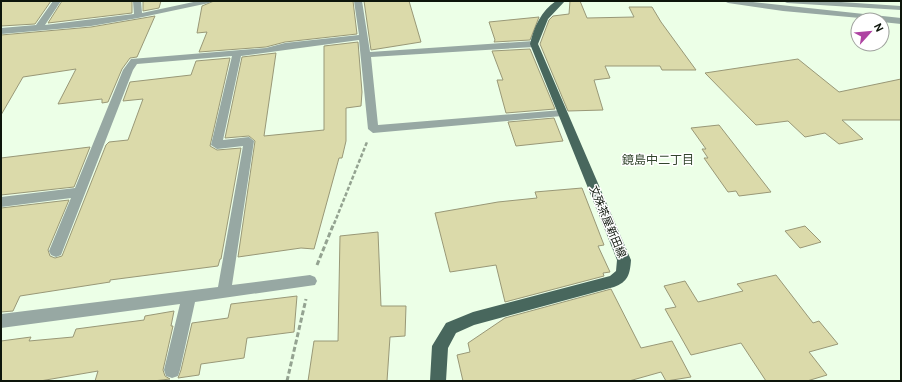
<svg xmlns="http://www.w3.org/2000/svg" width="902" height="382" viewBox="0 0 902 382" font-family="Overpass,'Noto Sans JP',sans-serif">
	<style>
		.building { fill: #dbdaaa; stroke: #999877 }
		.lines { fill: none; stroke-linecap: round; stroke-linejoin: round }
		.path-far1 { stroke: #94a391; stroke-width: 2.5; stroke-dasharray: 4 2; stroke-linecap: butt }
		.path { stroke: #94a391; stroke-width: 3; stroke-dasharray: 5 2.5; stroke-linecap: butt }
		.minor { fill: #97a8a3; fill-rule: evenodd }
		.major { fill: #48675d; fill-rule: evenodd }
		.labels { text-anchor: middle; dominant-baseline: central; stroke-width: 3; stroke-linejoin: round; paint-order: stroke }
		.street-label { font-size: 11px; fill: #0d150b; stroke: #fff }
		.neighbourhood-label { font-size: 12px; fill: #32452d; stroke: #fff }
	</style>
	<rect width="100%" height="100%" fill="#ecffe7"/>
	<path class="building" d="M 1,1 L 51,1 L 35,24 L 1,26 Z
		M 62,1 L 132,1 L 132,13 L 48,23 Z
		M 143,1 L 161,1 L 159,8 L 143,11 Z
		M 214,1 L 353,1 L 357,34 L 285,42 L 266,47 L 199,52 L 207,32 L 197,33 L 202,6 Z
		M 364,1 L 409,1 L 421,42 L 371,50 Z
		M 570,1 L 580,1 L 587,18 L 634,17 L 629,7 L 652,7 L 661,22 L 696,70 L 662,70 L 660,66 L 605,66 L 610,78 L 594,80 L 603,110 L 568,111 L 540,44 L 549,20 L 553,16 L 569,14 Z
		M 155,16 L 137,57 L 130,58 L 122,69 L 108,102 L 102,103 L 102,99 L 58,104 L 76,69 L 23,77 L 1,115 L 1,35 L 91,27 Z
		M 539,17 L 530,40 L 494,42 L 495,40 L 489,22 Z
		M 358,42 L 362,92 L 361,106 L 346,108 L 346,141 L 342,158 L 339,158 L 314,249 L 301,248 L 238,257 L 255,141 L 249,136 L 225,138 L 242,57 L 276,53 L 264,136 L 324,130 L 324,46 Z
		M 530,49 L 555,109 L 506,113 L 497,80 L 503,80 L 492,51 Z
		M 230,58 L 210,146 L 217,150 L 241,148 L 221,259 L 220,259 L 218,266 L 110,280 L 110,282 L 20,296 L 13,311 L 1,312 L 1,208 L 69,200 L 48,250 L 50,256 L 55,258 L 62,256 L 106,145 L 109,142 L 128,140 L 143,99 L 123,101 L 130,82 L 191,75 L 196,61 Z
		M 798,59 L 839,92 L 901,79 L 901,120 L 842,120 L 863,139 L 839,144 L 825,133 L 805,137 L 788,121 L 756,125 L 705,73 Z
		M 554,118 L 563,141 L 516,146 L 508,122 Z
		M 719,125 L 771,192 L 739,196 L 736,191 L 728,192 L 704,158 L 708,158 L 702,149 L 706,149 L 691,128 Z
		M 90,147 L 74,187 L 1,195 L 1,158 Z
		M 582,188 L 604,245 L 598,246 L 610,272 L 603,273 L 604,276 L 505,302 L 496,265 L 450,272 L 435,213 L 498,202 L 537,198 L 535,192 Z
		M 805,226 L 821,242 L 800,248 L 785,231 Z
		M 378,232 L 381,306 L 406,306 L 405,336 L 390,337 L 387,381 L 308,381 L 314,341 L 338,341 L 340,236 Z
		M 776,275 L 813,323 L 819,321 L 838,344 L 809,352 L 827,375 L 807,381 L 766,381 L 741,343 L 691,355 L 665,309 L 676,307 L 664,286 L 685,281 L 698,302 L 743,291 L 737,284 Z
		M 611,289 L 641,348 L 672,341 L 691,377 L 666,381 L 661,372 L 629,381 L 463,381 L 457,355 L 470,352 L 468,343 L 505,318 Z
		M 297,296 L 294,332 L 247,338 L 244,358 L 201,364 L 199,375 L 178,378 L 181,370 L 192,323 L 228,318 L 231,304 Z
		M 174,311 L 171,326 L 173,326 L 163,370 L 165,376 L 170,379 L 153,381 L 95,381 L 98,371 L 40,381 L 1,381 L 1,341 L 31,337 L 29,341 L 73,337 L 76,329 L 144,320 L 145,316 Z"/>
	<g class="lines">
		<path class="path-far1" d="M 334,224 L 367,142"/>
		<path class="path" d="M 317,265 L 334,223
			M 287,381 L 306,299"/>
		<path class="minor" d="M 53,1 L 61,1 L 45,25 L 134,14 L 133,1 L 141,1 L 142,13 L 198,1 L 213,1 L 209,3 L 138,18 L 91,26 L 1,34 L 1,28 L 36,25 Z
			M 354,1 L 362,1 L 370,52 L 534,41 L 538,44 L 534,47 L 371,57 L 378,125 L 562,110 L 567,113 L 562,116 L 373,133 L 368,129 L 359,40 L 241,56 L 223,140 L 249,137 L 254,141 L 232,285 L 310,275 L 315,277 L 317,281 L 315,285 L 195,302 L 180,370 L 178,376 L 172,378 L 166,376 L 164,370 L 180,304 L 1,328 L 1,314 L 218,287 L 243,146 L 217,149 L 211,145 L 232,56 L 137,64 L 133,70 L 61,255 L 56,257 L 51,255 L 49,251 L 71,198 L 1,207 L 1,197 L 75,188 L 123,70 L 131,59 L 266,48 L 285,43 L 359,35 Z
			M 724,1 L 744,1 L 901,18 L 901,24 L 882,22 L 882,20 L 783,11 L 728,3 Z
			M 783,1 L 826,1 L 901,6 L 901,10 L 787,3 Z"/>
		<path class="major" d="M 556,1 L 565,1 L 548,19 L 538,44 L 631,260 C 630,274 628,282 614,287 L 474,325 L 456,333 L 448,348 L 446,381 L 430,381 L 432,346 L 446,323 L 473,312 L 610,276 L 616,271 L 617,260 L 530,44 C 534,27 541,11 556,1 Z"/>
	</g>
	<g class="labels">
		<g class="street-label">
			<text transform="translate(607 222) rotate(67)">文殊茶屋新田線</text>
		</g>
		<g class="neighbourhood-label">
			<text x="658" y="161">鏡島中二丁目</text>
		</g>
	</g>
	<rect width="902" height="382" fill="none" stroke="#0d150b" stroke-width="4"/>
	<g transform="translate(870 32) rotate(63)"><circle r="19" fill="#ffffff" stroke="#9ea19d"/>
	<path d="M0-3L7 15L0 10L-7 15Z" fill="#ae43a2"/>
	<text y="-6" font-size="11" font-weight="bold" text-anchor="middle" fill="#0d150b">N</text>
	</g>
</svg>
